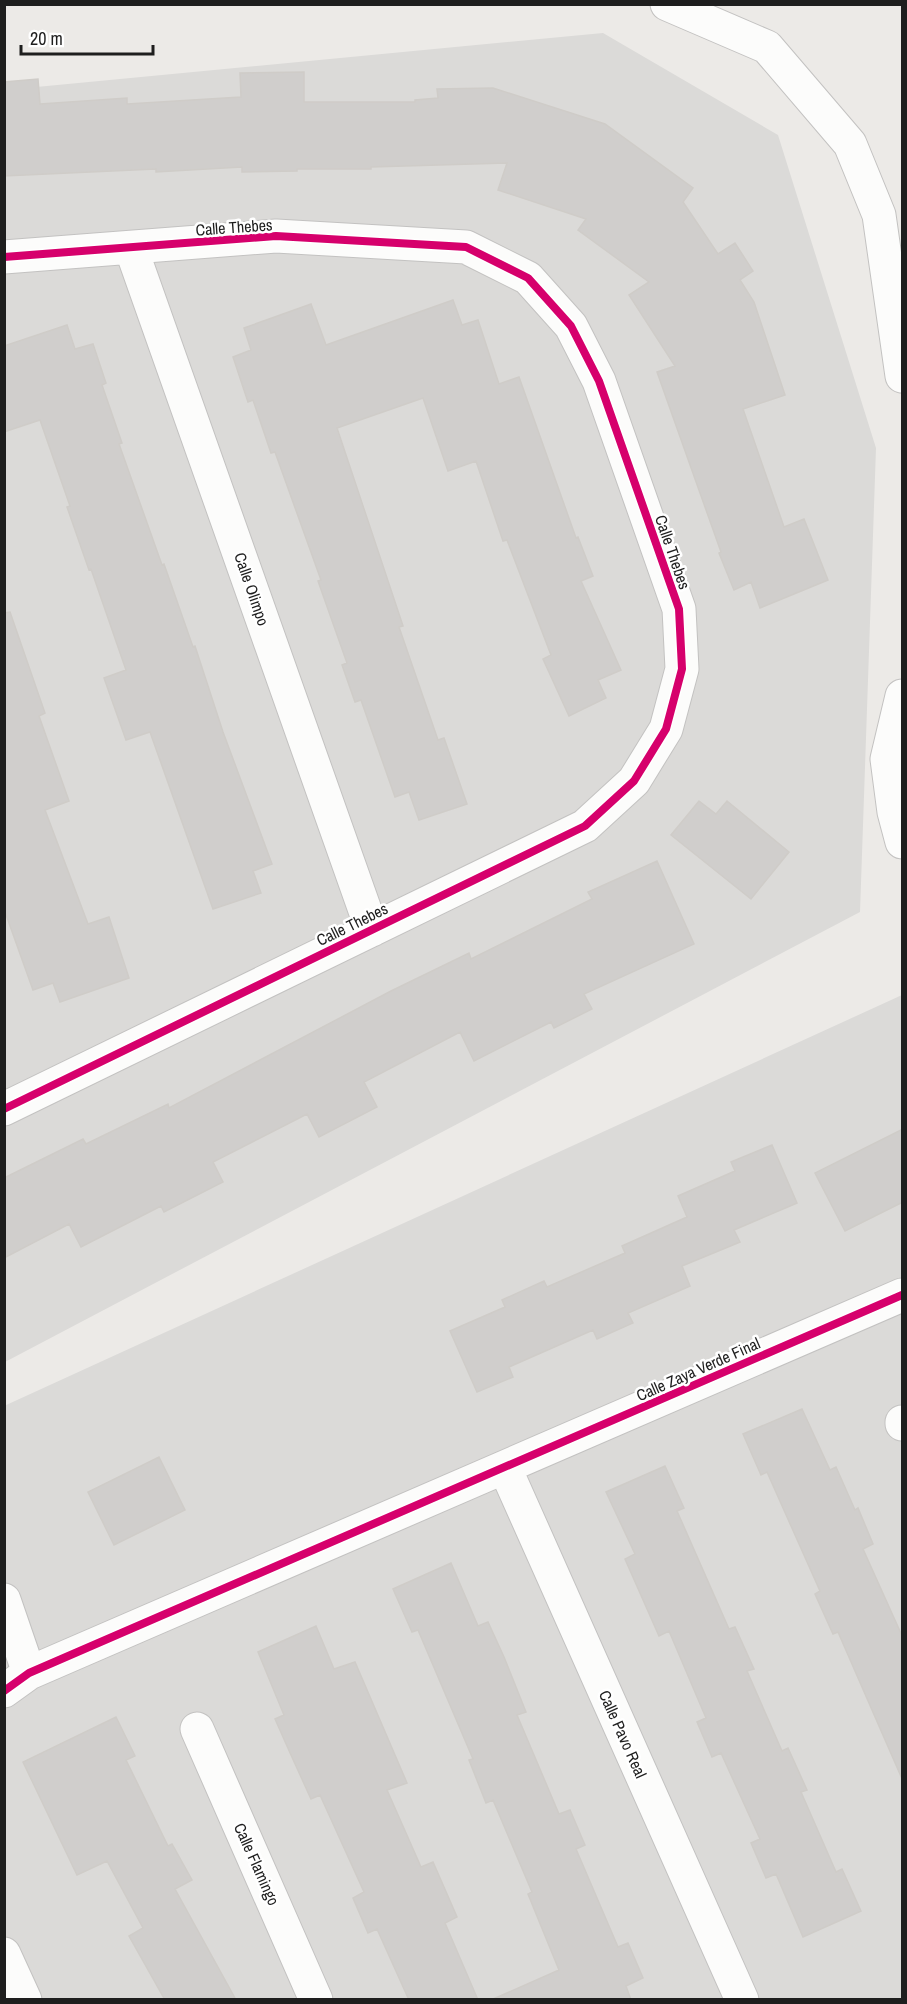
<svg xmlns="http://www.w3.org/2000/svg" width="907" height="2004" viewBox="0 0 907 2004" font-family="'Archivo Narrow',sans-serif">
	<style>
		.residential { fill: #dbdad8 }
		.building { fill: #d0cecc; stroke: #cfccc8; stroke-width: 1.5 }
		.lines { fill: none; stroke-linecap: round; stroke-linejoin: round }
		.minor-casing { stroke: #c3c2c1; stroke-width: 35 }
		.minor { stroke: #fcfcfb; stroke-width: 33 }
		.cycleway-casing { stroke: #fff; stroke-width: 11 }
		.cycleway { stroke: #d6006c; stroke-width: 8 }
		.labels { text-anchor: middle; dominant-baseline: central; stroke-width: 5; stroke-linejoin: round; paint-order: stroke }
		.street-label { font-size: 16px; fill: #1e1e1e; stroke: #fff }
	</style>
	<rect width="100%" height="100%" fill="#eceae7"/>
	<path class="residential" d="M 603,33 L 778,135 L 876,448 L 860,912 L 5,1362 L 5,90 Z
		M 902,995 L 902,1999 L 5,1999 L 4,1406 Z"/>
	<path class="building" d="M 304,72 L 304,102 L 415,102 L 415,100 L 438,98 L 437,89 L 493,88 L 605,124 L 693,188 L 683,202 L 718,254 L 735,243 L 753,271 L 740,280 L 754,302 L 785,395 L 743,409 L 784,527 L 804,519 L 828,580 L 760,608 L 751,582 L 734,590 L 719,553 L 721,552 L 657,372 L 675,366 L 629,295 L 649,282 L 578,230 L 586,219 L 498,190 L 507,163 L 371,167 L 371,169 L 297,169 L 297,171 L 242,172 L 242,167 L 156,172 L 156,169 L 4,176 L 4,82 L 38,79 L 40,104 L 127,98 L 127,104 L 241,97 L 240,73 Z
		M 453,300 L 462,325 L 478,320 L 499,384 L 519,377 L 576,538 L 578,537 L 593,576 L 581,581 L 621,670 L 598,680 L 606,698 L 569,716 L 543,659 L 551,655 L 507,540 L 503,541 L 476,461 L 448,471 L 423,398 L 337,428 L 403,626 L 399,627 L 438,740 L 444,738 L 467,804 L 419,820 L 409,792 L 395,797 L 361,700 L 355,702 L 342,665 L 347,663 L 318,581 L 321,580 L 275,452 L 271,453 L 253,400 L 248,402 L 233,357 L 251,350 L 244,328 L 311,304 L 326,345 Z
		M 67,325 L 75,349 L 93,344 L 106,383 L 102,385 L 122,443 L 119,444 L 162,565 L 164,564 L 193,647 L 195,646 L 223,732 L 272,864 L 253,871 L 261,893 L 213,909 L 150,732 L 126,740 L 104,678 L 126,670 L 91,569 L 89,570 L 67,507 L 70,506 L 40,420 L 4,432 L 4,346 Z
		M 10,612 L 45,713 L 39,716 L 69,801 L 45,810 L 88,924 L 109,917 L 129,978 L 60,1002 L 53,983 L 33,990 L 4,909 L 4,613 Z
		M 699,801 L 716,814 L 727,801 L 789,852 L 751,899 L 671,835 Z
		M 657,861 L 694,944 L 584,994 L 592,1009 L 554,1028 L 551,1022 L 474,1061 L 460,1032 L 364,1082 L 377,1107 L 319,1137 L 307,1114 L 213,1162 L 223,1182 L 164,1212 L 161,1206 L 81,1247 L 69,1224 L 4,1258 L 4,1178 L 83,1139 L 86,1144 L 168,1104 L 169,1108 L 391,991 L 469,953 L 471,959 L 592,899 L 588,892 Z
		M 903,1129 L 903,1202 L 845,1231 L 815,1173 Z
		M 772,1145 L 797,1203 L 734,1230 L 740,1242 L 682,1266 L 690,1286 L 628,1313 L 633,1323 L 597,1339 L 593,1330 L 509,1367 L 513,1377 L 477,1392 L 450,1331 L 505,1307 L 502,1300 L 544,1281 L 547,1287 L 625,1253 L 622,1246 L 687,1217 L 678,1196 L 735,1171 L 731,1162 Z
		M 802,1409 L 830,1470 L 836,1467 L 855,1510 L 858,1508 L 873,1544 L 863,1549 L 903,1638 L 903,1781 L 838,1632 L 833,1634 L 815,1594 L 820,1591 L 767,1472 L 761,1475 L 743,1434 Z
		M 159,1457 L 185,1510 L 114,1545 L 88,1492 Z
		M 665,1466 L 684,1508 L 677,1511 L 729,1629 L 735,1627 L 754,1669 L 747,1671 L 782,1751 L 788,1748 L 807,1790 L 801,1792 L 836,1872 L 842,1869 L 861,1911 L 803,1937 L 776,1874 L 766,1878 L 751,1843 L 760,1839 L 721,1753 L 712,1757 L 697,1722 L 706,1718 L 669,1631 L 659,1636 L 625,1559 L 635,1554 L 606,1492 Z
		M 451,1563 L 478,1626 L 488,1622 L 504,1657 L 526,1712 L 517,1715 L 559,1814 L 570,1810 L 585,1845 L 576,1849 L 618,1947 L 628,1943 L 643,1978 L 626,1986 L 631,2000 L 491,2000 L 559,1970 L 528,1894 L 532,1892 L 493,1800 L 486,1803 L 469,1760 L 473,1759 L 418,1630 L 412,1632 L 393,1589 Z
		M 316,1626 L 334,1669 L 355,1662 L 407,1783 L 387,1790 L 421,1867 L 433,1862 L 457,1917 L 445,1923 L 478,2000 L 409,2000 L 377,1929 L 368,1933 L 353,1898 L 364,1892 L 320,1795 L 311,1799 L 291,1755 L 275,1719 L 284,1715 L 258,1652 Z
		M 116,1717 L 135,1756 L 126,1760 L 168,1846 L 172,1844 L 192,1880 L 175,1889 L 236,2000 L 165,2000 L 129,1936 L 143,1928 L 107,1861 L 77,1875 L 23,1762 Z"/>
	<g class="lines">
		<g class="minor-casing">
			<path id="minor" d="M 667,4 L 767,47 L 850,144 L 879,215 L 902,376
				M 131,248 L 372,930
				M 4,257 L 276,236 L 466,247 L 528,278 L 571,326 L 599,381 L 679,609 L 682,669 L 666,729 L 634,781 L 585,826 L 4,1109
				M 902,696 L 887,759 L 894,812 L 902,842
				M 902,1422 L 902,1424
				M 505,1468 L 742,2000
				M 4,1600 L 29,1673
				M 4,1691 L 29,1673 L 902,1295
				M 197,1729 L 316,2000
				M 4,1954 L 25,2000"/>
		</g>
		<use href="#minor" class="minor"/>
		<g class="cycleway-casing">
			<path id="cycleway" d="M 4,257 L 276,236 L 466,247 L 528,278 L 571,326 L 599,381 L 679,609 L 682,669 L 666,729 L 634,781 L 585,826 L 4,1109
				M 4,1691 L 29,1673 L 902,1295"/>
		</g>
		<use href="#cycleway" class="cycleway"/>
	</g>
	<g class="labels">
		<g class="street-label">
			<text transform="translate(234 227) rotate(-4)">Calle Thebes</text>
			<text transform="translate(673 552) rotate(71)">Calle Thebes</text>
			<text transform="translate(252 589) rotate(71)">Calle Olimpo</text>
			<text transform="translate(352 924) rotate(-26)">Calle Thebes</text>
			<text transform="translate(698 1369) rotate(-24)">Calle Zaya Verde Final</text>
			<text transform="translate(623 1734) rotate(66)">Calle Pavo Real</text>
			<text transform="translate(257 1864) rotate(66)">Calle Flamingo</text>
		</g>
	</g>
	<rect width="907" height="2004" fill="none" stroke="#1e1e1e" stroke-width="12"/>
	<path d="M21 45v9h132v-9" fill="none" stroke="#1e1e1e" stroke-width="3"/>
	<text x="30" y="45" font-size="18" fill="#1e1e1e" stroke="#ffffff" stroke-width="4.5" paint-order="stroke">20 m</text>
</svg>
